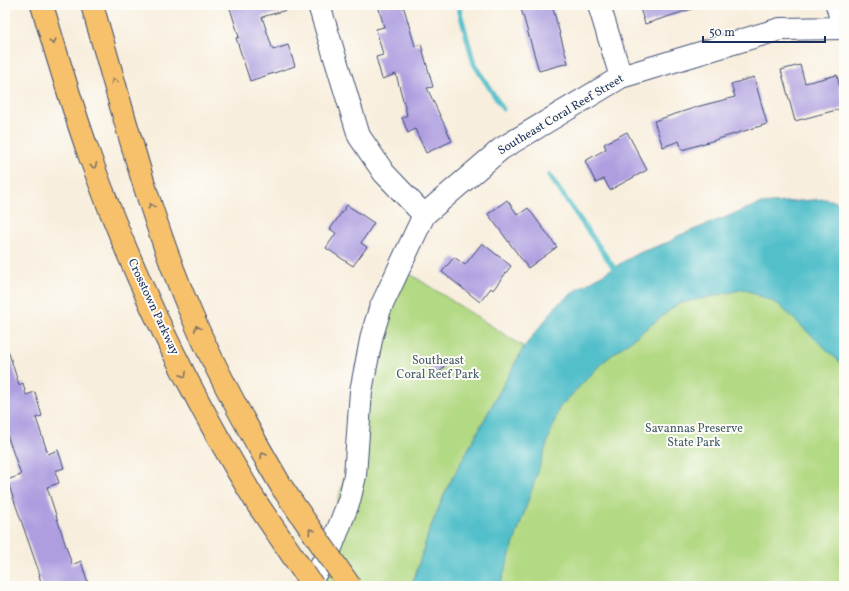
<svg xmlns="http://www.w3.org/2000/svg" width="849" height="591" viewBox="0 0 849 591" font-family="Vollkorn,serif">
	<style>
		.green { fill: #b2d983; stroke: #668470 }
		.water { fill: #52bfca; stroke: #367794 }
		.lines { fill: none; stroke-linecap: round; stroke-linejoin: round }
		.stream { stroke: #52bfca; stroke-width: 5 }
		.building { fill: #ae9ee0 }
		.minor-casing { stroke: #3c4c71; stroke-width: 24 }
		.major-casing { stroke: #3c4c71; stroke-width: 24 }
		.minor { stroke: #fff; stroke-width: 22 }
		.major { stroke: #f6c16b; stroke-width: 22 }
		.major-bridge-casing { stroke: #3c4c71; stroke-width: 24; stroke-linecap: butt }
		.major-bridge { stroke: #f6c16b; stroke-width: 22 }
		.oneway { stroke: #7e7164 }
		.labels { text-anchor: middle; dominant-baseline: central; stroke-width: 4; stroke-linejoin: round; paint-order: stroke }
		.street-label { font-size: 12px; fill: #1b2f5e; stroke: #fdfcf7 }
		.park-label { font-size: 12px; fill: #415a67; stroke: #fdfcf7 }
	</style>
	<rect width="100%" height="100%" fill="#fdfcf7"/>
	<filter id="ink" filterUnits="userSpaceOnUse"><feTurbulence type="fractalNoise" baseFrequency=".025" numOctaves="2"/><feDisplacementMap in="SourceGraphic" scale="8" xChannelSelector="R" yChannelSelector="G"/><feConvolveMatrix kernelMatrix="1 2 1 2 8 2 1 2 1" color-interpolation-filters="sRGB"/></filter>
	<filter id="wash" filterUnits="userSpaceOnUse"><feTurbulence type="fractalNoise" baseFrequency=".012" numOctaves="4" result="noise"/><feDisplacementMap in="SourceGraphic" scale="16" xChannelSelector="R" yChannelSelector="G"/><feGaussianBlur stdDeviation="0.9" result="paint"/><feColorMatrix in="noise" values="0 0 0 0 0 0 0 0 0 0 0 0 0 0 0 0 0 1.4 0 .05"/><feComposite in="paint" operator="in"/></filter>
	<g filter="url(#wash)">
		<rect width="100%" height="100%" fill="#f8eedd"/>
		<path class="green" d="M 718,259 L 844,278 L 844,586 L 462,586 L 589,320 Z
			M 407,272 L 524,347 L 447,488 L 429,531 L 412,586 L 312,586 L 367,404 L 384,326 Z"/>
		<path class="water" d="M 826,199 L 844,204 L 844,366 L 778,304 L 744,289 L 678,304 L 603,362 L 559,408 L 501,582 L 498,586 L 412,586 L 429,531 L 447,488 L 524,347 L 558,304 L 577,290 L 638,253 L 669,242 L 678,236 L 759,204 Z"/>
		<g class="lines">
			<path class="stream" d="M 458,5 L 474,64 L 503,109
				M 549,175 L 614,268"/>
		</g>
		<g id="blocks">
			<path class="building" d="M 229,5 L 289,5 L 290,9 L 262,17 L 273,50 L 288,45 L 295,66 L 250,81 L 236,38 L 239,37 Z
				M 378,5 L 403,5 L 415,46 L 421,44 L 433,87 L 427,88 L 452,141 L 426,153 L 415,129 L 408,133 L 402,118 L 407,115 L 396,74 L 382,79 L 376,57 L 383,55 L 376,29 L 384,27 Z
				M 520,5 L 552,5 L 568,63 L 539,71 Z
				M 639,5 L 695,5 L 695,8 L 645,24 Z
				M 800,65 L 805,83 L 837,75 L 844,108 L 795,121 L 781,70 Z
				M 754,77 L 767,124 L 682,150 L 679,141 L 663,147 L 654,121 L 700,106 L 735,97 L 731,84 Z
				M 627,132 L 647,170 L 610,190 L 604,179 L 596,183 L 585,161 L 606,149 L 604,144 Z
				M 507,200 L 518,215 L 528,208 L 557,247 L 528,268 L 488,214 Z
				M 347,205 L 374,223 L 361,243 L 367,247 L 353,266 L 326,248 L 336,233 L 330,229 Z
				M 482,243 L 511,266 L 493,290 L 491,288 L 480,302 L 442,272 L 454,257 L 465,265 Z
				M 5,350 L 8,350 L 19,385 L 23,383 L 26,395 L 35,392 L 42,416 L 36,418 L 48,454 L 58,450 L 64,468 L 55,471 L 59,483 L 47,487 L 72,565 L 81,561 L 88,583 L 79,586 L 42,586 L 39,575 L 40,575 L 7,480 L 21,475 L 5,429 Z
				M430 365a7 7 0 1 1 14 0a7 7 0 1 1-14 0Z"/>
		</g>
	</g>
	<g filter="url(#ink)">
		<use href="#blocks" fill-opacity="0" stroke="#3c4c71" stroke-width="1"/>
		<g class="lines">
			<g class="minor-casing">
				<path id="minor" d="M 319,5 L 359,136 L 384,173 L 424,215
					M 599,5 L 621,77
					M 837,5 L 843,27
					M 307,586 L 329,553 L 349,501 L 355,476 L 361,391 L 372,335 L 380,309 L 424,215 L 501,149 L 621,77 L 780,29 L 844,28"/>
			</g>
			<g class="major-casing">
				<path id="major" d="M 42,5 C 57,56 72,107 90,157 C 134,279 190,395 258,505
					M 92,5 C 123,110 149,218 193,318 C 219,378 250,433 283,489"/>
			</g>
			<use href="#minor" class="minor"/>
			<use href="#major" class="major"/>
			<g class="major-bridge-casing">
				<path id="major-bridge" d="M 283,489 L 350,586
					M 258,505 L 313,586"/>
			</g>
			<use href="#major-bridge" class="major-bridge"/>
		</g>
		<defs><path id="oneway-chevron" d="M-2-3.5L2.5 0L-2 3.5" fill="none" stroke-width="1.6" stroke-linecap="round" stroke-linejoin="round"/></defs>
		<g class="oneway">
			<use href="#oneway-chevron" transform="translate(53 42) rotate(73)"/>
			<use href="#oneway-chevron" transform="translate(114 81) rotate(-107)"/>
			<use href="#oneway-chevron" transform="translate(94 166) rotate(69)"/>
			<use href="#oneway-chevron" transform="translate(151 206) rotate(-109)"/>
			<use href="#oneway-chevron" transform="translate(197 328) rotate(-114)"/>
			<use href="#oneway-chevron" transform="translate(184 375) rotate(63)"/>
			<use href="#oneway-chevron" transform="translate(263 455) rotate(-121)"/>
			<use href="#oneway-chevron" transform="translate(311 531) rotate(-124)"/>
		</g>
	</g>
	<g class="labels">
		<g class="street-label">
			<text transform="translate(561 115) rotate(-31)">Southeast Coral Reef Street</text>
			<text transform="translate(153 307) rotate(65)">Crosstown Parkway</text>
		</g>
		<g class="park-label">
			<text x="438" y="361">Southeast<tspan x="438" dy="14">Coral Reef Park</tspan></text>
			<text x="694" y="429">Savannas Preserve<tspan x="694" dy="14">State Park</tspan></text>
		</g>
	</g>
	<rect width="849" height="591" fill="none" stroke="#fdfcf7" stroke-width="20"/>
	<path d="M703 36v6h122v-6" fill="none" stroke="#1b2f5e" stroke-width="2"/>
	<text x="709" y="36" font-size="12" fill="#1b2f5e" stroke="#fdfcf7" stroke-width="3" paint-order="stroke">50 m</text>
</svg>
